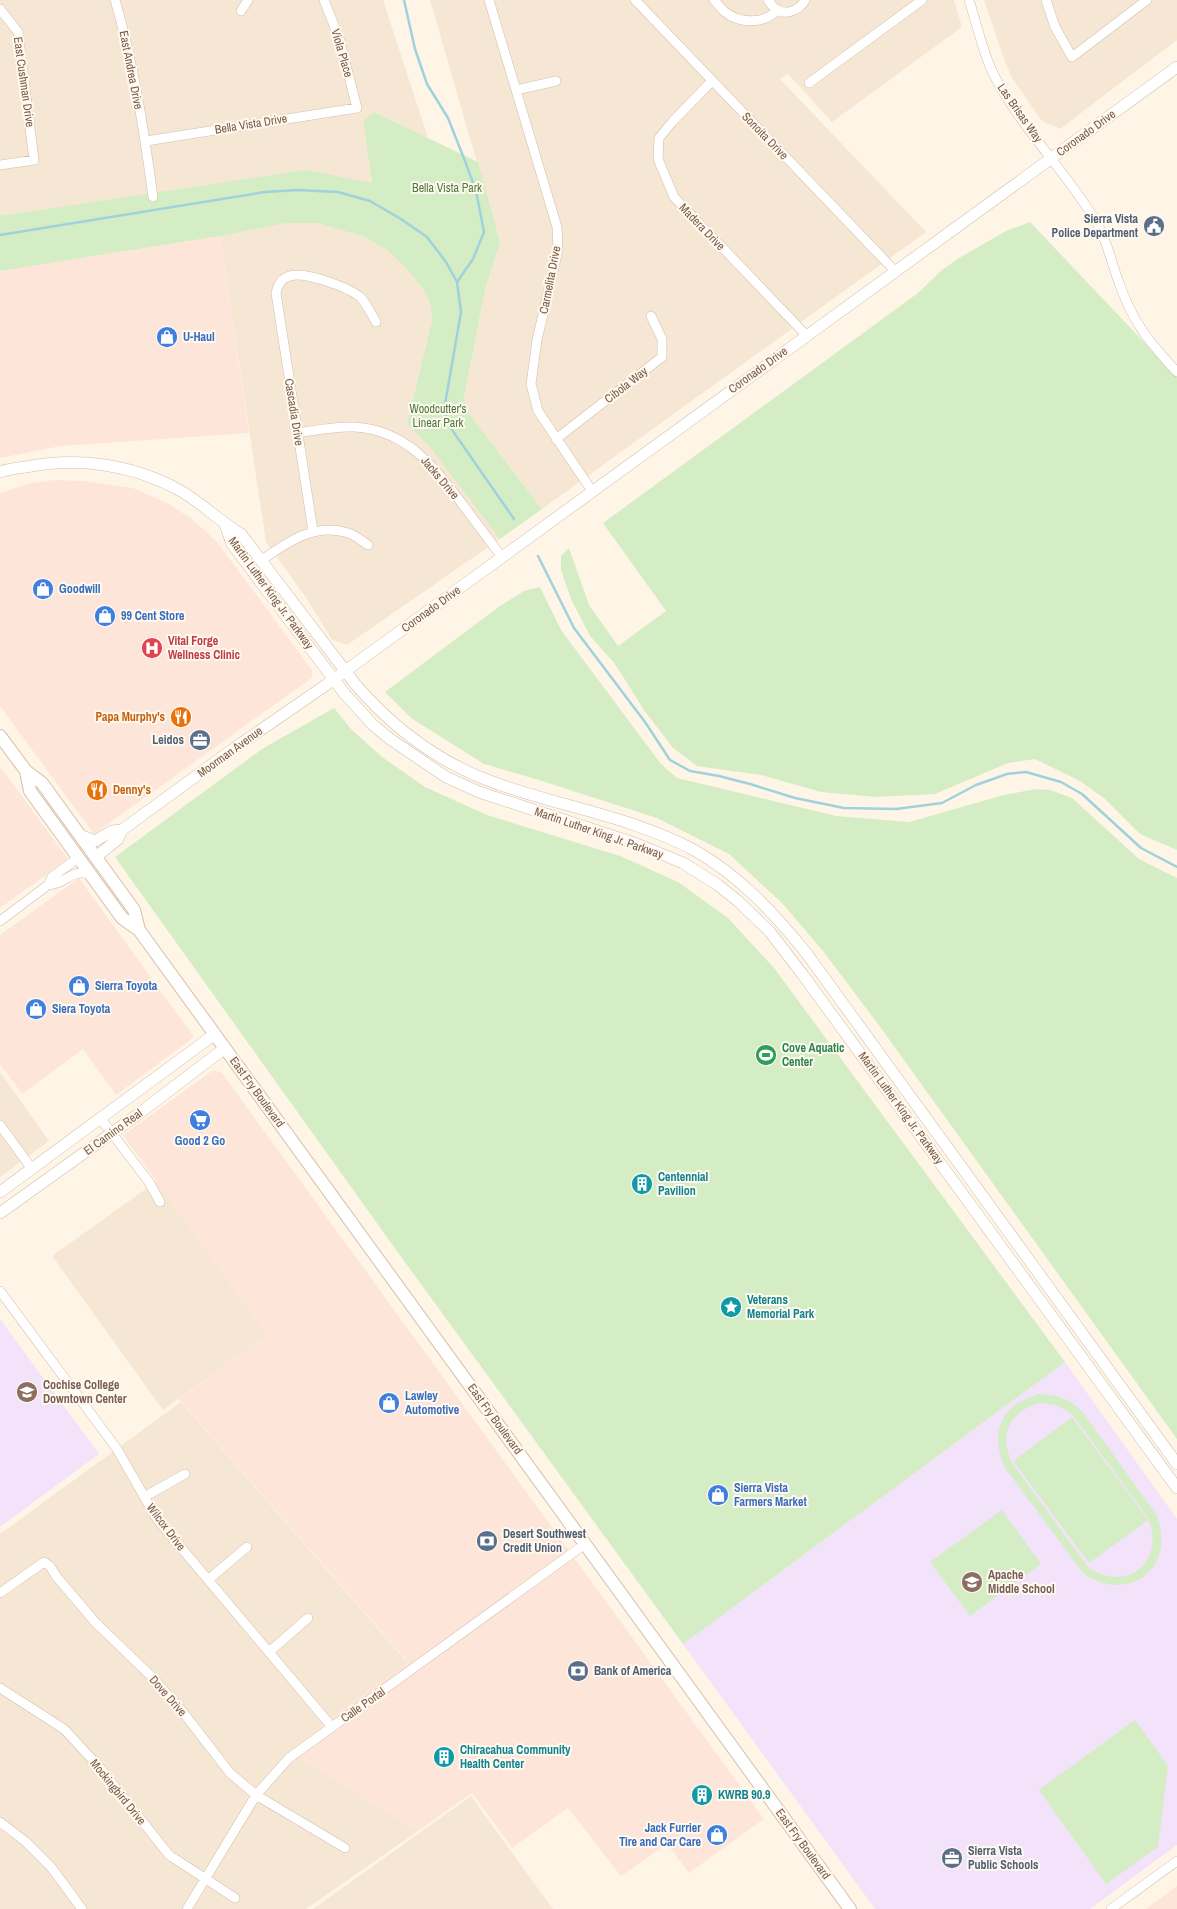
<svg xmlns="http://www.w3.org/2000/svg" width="1177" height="1909" viewBox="0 0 1177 1909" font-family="'Archivo Narrow',sans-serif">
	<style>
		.residential { fill: #f6e7d5 }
		.commercial { fill: #fee5da }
		.education { fill: #f2e3fa }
		.green { fill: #d4edc4; fill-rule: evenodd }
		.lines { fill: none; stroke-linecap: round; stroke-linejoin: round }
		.stream { stroke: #9fd2dc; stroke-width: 2.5 }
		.minor-casing { stroke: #d1bdab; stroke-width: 10 }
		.tertiary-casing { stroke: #d1bdab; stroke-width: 12 }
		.secondary-casing { stroke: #d7bfab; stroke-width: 14 }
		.minor { stroke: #fff; stroke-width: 9 }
		.tertiary { stroke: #fff; stroke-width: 11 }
		.secondary { stroke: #fff; stroke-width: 12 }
		.labels { text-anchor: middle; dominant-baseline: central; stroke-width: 4; stroke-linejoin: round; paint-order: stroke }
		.street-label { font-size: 12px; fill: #7a5b49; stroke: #fff9ef }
		.park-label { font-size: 12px; fill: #4e7a3d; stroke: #fff9ef }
		.service-label { font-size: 12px; font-weight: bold; fill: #4e5e75; stroke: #fff9ef; text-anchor: start }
		.shop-label { font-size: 12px; font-weight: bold; fill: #366cbe; stroke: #fff9ef; text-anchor: start }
		.health-label { font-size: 12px; font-weight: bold; fill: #be3a42; stroke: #fff9ef; text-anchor: start }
		.food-label { font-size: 12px; font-weight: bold; fill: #c56008; stroke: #fff9ef; text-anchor: end }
		.leisure-label { font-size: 12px; font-weight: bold; fill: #27864d; stroke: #fff9ef; text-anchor: start }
		.culture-label { font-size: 12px; font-weight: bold; fill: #0d838f; stroke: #fff9ef; text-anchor: start }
		.education-label { font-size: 12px; font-weight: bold; fill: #785e54; stroke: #fff9ef; text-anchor: start }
	</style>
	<rect width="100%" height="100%" fill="#fef5e7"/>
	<path class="residential" d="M 0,0 L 383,0 L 428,138 L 374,112 L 363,121 L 372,183 L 0,217 Z
		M 430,0 L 954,0 L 962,27 L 832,122 L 788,74 L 780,79 L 926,232 L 542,509 L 466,410 L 464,397 L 485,290 L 500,242 Z
		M 984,0 L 1177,0 L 1177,40 L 1060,129 L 1042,121 L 1012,78 L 1004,59 Z
		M 286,223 L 317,223 L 365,237 L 387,250 L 405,267 L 424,290 L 431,305 L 433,322 L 407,424 L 431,447 L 500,539 L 347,645 L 332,640 L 307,599 L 266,542 L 220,236 Z
		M 0,1072 L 49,1141 L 0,1177 Z
		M 157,1181 L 267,1335 L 163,1410 L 52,1256 Z
		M 181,1402 L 407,1662 L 289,1751 L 418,1831 L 306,1909 L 0,1909 L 0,1534 Z
		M 471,1796 L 553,1909 L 313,1909 Z"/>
	<path class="commercial" d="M 220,236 L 249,433 L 61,446 L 0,458 L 0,271 Z
		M 55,480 L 83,481 L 133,488 L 169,504 L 192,519 L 217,542 L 312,670 L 312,678 L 94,834 L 0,706 L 0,493 L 31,483 Z
		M 0,766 L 68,859 L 0,908 Z
		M 79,878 L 194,1037 L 116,1095 L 83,1049 L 22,1094 L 0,1064 L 0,935 Z
		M 212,1071 L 217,1071 L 222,1073 L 764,1819 L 689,1873 L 667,1844 L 621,1876 L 568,1808 L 512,1848 L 472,1793 L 418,1831 L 288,1751 L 407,1661 L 179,1399 L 267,1335 L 123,1135 Z
		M 1177,1886 L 1177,1909 L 1146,1909 Z"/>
	<path class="education" d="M 0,1319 L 99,1454 L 0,1527 Z
		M 1065,1362 L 1177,1519 L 1177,1845 L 1090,1909 L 875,1909 L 683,1644 Z"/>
	<path class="green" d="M 374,112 L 478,162 L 500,242 L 485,290 L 464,397 L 466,410 L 542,509 L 500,539 L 431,448 L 407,424 L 432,322 L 431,305 L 424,290 L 405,267 L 387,250 L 365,237 L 317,223 L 286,223 L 220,236 L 0,271 L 0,216 L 306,170 L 372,183 L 363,121 Z
		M 1030,222 L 1177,377 L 1177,850 L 1140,834 L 1105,799 L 1080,781 L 1035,759 L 1008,763 L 935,794 L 876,797 L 821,792 L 761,775 L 697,766 L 673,748 L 644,710 L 615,664 L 590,636 L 571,599 L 561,570 L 561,556 L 569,548 L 589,605 L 618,646 L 666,611 L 603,523 L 918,293 L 942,270 L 959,258 L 1006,231 Z
		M 540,587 L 561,630 L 661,764 L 677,778 L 836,816 L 909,822 L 1004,795 L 1036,789 L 1050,790 L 1072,798 L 1139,859 L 1177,878 L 1177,1439 L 878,1024 L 823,951 L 783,904 L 729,854 L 657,818 L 539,780 L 484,764 L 411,718 L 385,692 L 500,606 L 524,591 Z
		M 334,708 L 351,729 L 382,757 L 425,787 L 487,815 L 620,856 L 678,882 L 728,918 L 774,968 L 1065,1362 L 683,1644 L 394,1247 L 115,857 L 262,749 Z
		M 1039,1394 C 1060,1395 1068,1399 1083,1412 L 1157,1516 C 1176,1568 1130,1604 1084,1574 L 1005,1468 C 989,1431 1001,1405 1039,1394 ZM 1040,1403 C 1055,1404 1064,1407 1075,1418 L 1148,1518 C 1166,1562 1127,1594 1088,1567 L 1012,1463 C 999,1434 1009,1412 1040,1403 Z
		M 1072,1417 L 1148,1520 L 1089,1563 L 1013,1461 Z
		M 1002,1510 L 1041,1564 L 970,1616 L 930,1562 Z
		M 1135,1720 L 1168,1766 L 1158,1847 L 1106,1884 L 1039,1790 Z"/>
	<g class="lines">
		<path class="stream" d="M 404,0 L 415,49 L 427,84 L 448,118 L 465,161 L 476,191 L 484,232 L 473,259 L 457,282
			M 0,235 L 265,192 L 297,190 L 338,192 L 370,201 L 401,219 L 427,237 L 446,262 L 457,282 L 461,312 L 444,410 L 450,427 L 514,519
			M 538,556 L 574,628 L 645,722 L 670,760 L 690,771 L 719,776 L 750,784 L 795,798 L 844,808 L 896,809 L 942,803 L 976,785 L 1007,774 L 1026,772 L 1061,782 L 1082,794 L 1141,848 L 1177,867"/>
		<g class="minor-casing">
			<path id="minor" d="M 115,0 C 134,64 144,131 153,197
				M 489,0 L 557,227 L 558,250 L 537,340 L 531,384 L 538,411 L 592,491
				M 635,0 L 895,271
				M 714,0 C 718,4 721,9 725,12 C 740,24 765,24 777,10
				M 768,0 C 770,3 773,7 776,9 C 786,16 800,10 805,0
				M 969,0 C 976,21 983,53 993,73 C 1019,126 1066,171 1097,223 C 1107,241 1111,261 1118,280 C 1132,321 1148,341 1177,372
				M 1046,0 L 1055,27 L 1072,57 L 1147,0
				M 0,9 L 18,32 L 34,160 L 0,165
				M 241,11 L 248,0
				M 712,81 L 673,121 L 659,138 L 658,159 L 674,197 L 806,335
				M 809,83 L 922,0
				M 516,90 L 556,81
				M 146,141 L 357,108 L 339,38 L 324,0
				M 297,433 C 316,430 335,426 355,427 C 406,430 435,467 463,505 C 476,522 489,540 502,557
				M 556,439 L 662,357 L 662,339 L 651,316
				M 313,531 L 276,293 C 278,285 281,278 290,276 C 304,271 347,287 359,296 C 366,302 371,314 376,322
				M 262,560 C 287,542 316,522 348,533 C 355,535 362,541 368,545
				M 48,885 C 68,884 68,869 91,874
				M 0,921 L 48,885 L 52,877 L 78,858
				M 101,1119 L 149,1182 L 160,1202
				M 0,1125 L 32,1169
				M 0,1291 L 117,1449 L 157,1519 L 332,1727
				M 144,1497 L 185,1474
				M 208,1580 L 247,1547
				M 0,1593 L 44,1562 L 50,1566 L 56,1576 L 95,1622 L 154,1679 L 182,1711 L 230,1773 L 256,1795 L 345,1848
				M 269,1652 L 308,1618
				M 0,1688 L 64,1729 L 101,1769 L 169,1855 L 235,1898
				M 0,1822 L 26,1842 L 51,1867 L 82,1909
				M 187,1909 L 256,1795 L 289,1758 L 585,1544
				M 1111,1909 L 1177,1861"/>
		</g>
		<g class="tertiary-casing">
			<path id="tertiary" d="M 0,472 C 8,469 18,468 26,467 C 78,457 132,464 179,490 C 201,502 219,521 241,534 L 356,685 C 395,730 444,766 501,785 C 564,807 634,818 694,850 C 740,876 775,914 807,954 L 1177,1464
				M 225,524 L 232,544 L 344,693 L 373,725 L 390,739 L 446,777 L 479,792 L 637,844 L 683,863 L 718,885 L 739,902 L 770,932 L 803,975 L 1177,1488
				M 80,835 L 95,841 L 112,831 L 122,830
				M 96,857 L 118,839 L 122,830 L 236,747 L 326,685 L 1177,67
				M 0,1192 L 215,1034
				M 0,1213 L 137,1115 L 225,1048"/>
		</g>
		<g class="secondary-casing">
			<path id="secondary" d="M 0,736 L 26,771 L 42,783 L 134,910 L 139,930 L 850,1909
				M 26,771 L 30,791 L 122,918 L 139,930"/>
		</g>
		<use href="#minor" class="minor"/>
		<use href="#tertiary" class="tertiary"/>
		<use href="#secondary" class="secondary"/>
	</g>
	<defs>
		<g id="civic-disc" transform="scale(1.125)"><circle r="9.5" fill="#5c6f8a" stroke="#fff9ef"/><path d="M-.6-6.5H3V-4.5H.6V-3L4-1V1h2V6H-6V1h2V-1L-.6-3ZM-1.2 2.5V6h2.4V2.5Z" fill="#fff"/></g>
		<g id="shop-disc" transform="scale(1.125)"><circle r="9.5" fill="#3f7fe0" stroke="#fff9ef"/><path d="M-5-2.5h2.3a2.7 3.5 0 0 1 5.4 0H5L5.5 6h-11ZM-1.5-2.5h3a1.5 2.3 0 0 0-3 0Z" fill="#fff"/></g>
		<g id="hospital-disc" transform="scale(1.125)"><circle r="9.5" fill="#e0444e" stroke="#fff9ef"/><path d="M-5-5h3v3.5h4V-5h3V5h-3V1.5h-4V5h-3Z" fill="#fff"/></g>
		<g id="restaurant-disc" transform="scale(1.125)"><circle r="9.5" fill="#e8710a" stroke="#fff9ef"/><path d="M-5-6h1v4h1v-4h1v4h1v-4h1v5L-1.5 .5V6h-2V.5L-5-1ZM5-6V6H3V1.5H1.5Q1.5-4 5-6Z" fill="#fff"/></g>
		<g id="office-disc" transform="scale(1.125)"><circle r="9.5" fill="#5c6f8a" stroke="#fff9ef"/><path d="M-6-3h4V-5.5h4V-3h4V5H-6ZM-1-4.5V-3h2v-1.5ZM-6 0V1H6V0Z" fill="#fff"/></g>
		<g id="stadium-disc" transform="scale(1.125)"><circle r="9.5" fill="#2e9e5b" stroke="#fff9ef"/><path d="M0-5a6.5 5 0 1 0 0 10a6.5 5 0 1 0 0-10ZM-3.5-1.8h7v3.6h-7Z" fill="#fff"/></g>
		<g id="supermarket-disc" transform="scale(1.125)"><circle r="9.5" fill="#3f7fe0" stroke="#fff9ef"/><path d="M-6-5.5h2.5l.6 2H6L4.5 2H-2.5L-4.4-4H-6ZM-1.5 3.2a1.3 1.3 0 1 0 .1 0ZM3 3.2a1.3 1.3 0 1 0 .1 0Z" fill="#fff"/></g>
		<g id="building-disc" transform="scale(1.125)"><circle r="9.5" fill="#0f9aa8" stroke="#fff9ef"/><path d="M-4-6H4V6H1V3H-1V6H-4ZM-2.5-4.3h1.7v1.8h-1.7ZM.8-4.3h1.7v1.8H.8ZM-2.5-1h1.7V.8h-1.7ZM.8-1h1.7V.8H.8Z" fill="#fff"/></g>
		<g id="sight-disc" transform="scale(1.125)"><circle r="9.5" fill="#0f9aa8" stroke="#fff9ef"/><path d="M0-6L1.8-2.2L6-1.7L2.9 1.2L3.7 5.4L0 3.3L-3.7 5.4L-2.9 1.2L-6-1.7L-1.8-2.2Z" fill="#fff"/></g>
		<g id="university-disc" transform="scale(1.125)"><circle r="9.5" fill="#8d6e63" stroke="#fff9ef"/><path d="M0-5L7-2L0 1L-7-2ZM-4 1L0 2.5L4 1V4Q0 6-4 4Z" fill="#fff"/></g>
		<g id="bank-disc" transform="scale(1.125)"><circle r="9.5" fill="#5c6f8a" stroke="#fff9ef"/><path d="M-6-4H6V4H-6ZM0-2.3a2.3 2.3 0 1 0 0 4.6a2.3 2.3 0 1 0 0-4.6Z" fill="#fff"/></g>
		<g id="school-disc" transform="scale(1.125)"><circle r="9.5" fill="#8d6e63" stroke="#fff9ef"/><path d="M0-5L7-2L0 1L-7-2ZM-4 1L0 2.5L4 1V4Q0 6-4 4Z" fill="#fff"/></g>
	</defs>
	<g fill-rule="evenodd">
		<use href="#civic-disc" x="1154" y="226"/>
		<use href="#shop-disc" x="167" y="337"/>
		<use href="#shop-disc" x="43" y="589"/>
		<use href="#shop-disc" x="105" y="616"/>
		<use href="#hospital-disc" x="152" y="648"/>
		<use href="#restaurant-disc" x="181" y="717"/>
		<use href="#office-disc" x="200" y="740"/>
		<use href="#restaurant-disc" x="97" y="790"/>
		<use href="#shop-disc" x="79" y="986"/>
		<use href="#shop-disc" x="36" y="1009"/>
		<use href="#stadium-disc" x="766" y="1055"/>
		<use href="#supermarket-disc" x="200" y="1120"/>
		<use href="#building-disc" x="642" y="1184"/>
		<use href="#sight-disc" x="731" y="1307"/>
		<use href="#university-disc" x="27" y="1392"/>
		<use href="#shop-disc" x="389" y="1403"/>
		<use href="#shop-disc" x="718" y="1495"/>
		<use href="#bank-disc" x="487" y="1541"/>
		<use href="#school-disc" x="972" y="1582"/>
		<use href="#bank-disc" x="578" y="1671"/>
		<use href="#building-disc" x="444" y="1757"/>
		<use href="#building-disc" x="702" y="1795"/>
		<use href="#shop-disc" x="717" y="1835"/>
		<use href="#office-disc" x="952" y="1858"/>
	</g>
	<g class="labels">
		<g class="street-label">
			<text transform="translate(342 53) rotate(74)">Viola Place</text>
			<text transform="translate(131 70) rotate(79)">East Andrea Drive</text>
			<text transform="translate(24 82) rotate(82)">East Cushman Drive</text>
			<text transform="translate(1020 113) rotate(55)">Las Brisas Way</text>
			<text transform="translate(251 124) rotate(-9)">Bella Vista Drive</text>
			<text transform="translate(1086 133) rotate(-36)">Coronado Drive</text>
			<text transform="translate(765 136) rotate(46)">Sonoita Drive</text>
			<text transform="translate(702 227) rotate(46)">Madera Drive</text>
			<text transform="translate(550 280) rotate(-79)">Carmelita Drive</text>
			<text transform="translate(758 370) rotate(-36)">Coronado Drive</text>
			<text transform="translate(626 385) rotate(-38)">Cibola Way</text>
			<text transform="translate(294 412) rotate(81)">Cascadia Drive</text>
			<text transform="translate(440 478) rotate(50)">Jacks Drive</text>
			<text transform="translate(271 593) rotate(54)">Martin Luther King Jr. Parkway</text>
			<text transform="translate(431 609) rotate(-36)">Coronado Drive</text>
			<text transform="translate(230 752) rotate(-36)">Moorman Avenue</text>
			<text transform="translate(599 833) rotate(19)">Martin Luther King Jr. Parkway</text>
			<text transform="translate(257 1092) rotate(54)">East Fry Boulevard</text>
			<text transform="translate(901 1108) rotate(54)">Martin Luther King Jr. Parkway</text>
			<text transform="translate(113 1132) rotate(-36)">El Camino Real</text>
			<text transform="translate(495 1419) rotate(54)">East Fry Boulevard</text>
			<text transform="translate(166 1527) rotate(53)">Wilcox Drive</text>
			<text transform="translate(168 1696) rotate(49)">Dove Drive</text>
			<text transform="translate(363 1705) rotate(-35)">Calle Portal</text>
			<text transform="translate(118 1792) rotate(51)">Mockingbird Drive</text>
			<text transform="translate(803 1844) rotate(54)">East Fry Boulevard</text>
		</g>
		<g class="park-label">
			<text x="447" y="188">Bella Vista Park</text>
			<text x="438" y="409">Woodcutter's<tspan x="438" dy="14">Linear Park</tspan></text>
		</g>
		<g class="service-label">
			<text x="1138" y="219" text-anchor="end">Sierra Vista<tspan x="1138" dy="14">Police Department</tspan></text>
			<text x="184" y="740" text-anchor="end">Leidos</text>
			<text x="503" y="1534">Desert Southwest<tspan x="503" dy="14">Credit Union</tspan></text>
			<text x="594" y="1671">Bank of America</text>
			<text x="968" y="1851">Sierra Vista<tspan x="968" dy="14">Public Schools</tspan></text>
		</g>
		<g class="shop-label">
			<text x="183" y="337">U-Haul</text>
			<text x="59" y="589">Goodwill</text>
			<text x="121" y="616">99 Cent Store</text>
			<text x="95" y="986">Sierra Toyota</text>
			<text x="52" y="1009">Siera Toyota</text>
			<text x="200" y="1141" text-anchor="middle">Good 2 Go</text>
			<text x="405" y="1396">Lawley<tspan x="405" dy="14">Automotive</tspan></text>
			<text x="734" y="1488">Sierra Vista<tspan x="734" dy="14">Farmers Market</tspan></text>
			<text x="701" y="1828" text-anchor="end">Jack Furrier<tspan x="701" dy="14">Tire and Car Care</tspan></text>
		</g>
		<g class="health-label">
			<text x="168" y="641">Vital Forge<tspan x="168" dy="14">Wellness Clinic</tspan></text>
		</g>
		<g class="food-label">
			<text x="165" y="717">Papa Murphy's</text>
			<text x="113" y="790" text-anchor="start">Denny's</text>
		</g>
		<g class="leisure-label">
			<text x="782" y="1048">Cove Aquatic<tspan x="782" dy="14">Center</tspan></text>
		</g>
		<g class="culture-label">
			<text x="658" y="1177">Centennial<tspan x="658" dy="14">Pavilion</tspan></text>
			<text x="747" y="1300">Veterans<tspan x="747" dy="14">Memorial Park</tspan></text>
			<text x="460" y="1750">Chiracahua Community<tspan x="460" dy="14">Health Center</tspan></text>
			<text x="718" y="1795">KWRB 90.9</text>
		</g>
		<g class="education-label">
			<text x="43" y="1385">Cochise College<tspan x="43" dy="14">Downtown Center</tspan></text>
			<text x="988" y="1575">Apache<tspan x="988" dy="14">Middle School</tspan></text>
		</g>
	</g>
</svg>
